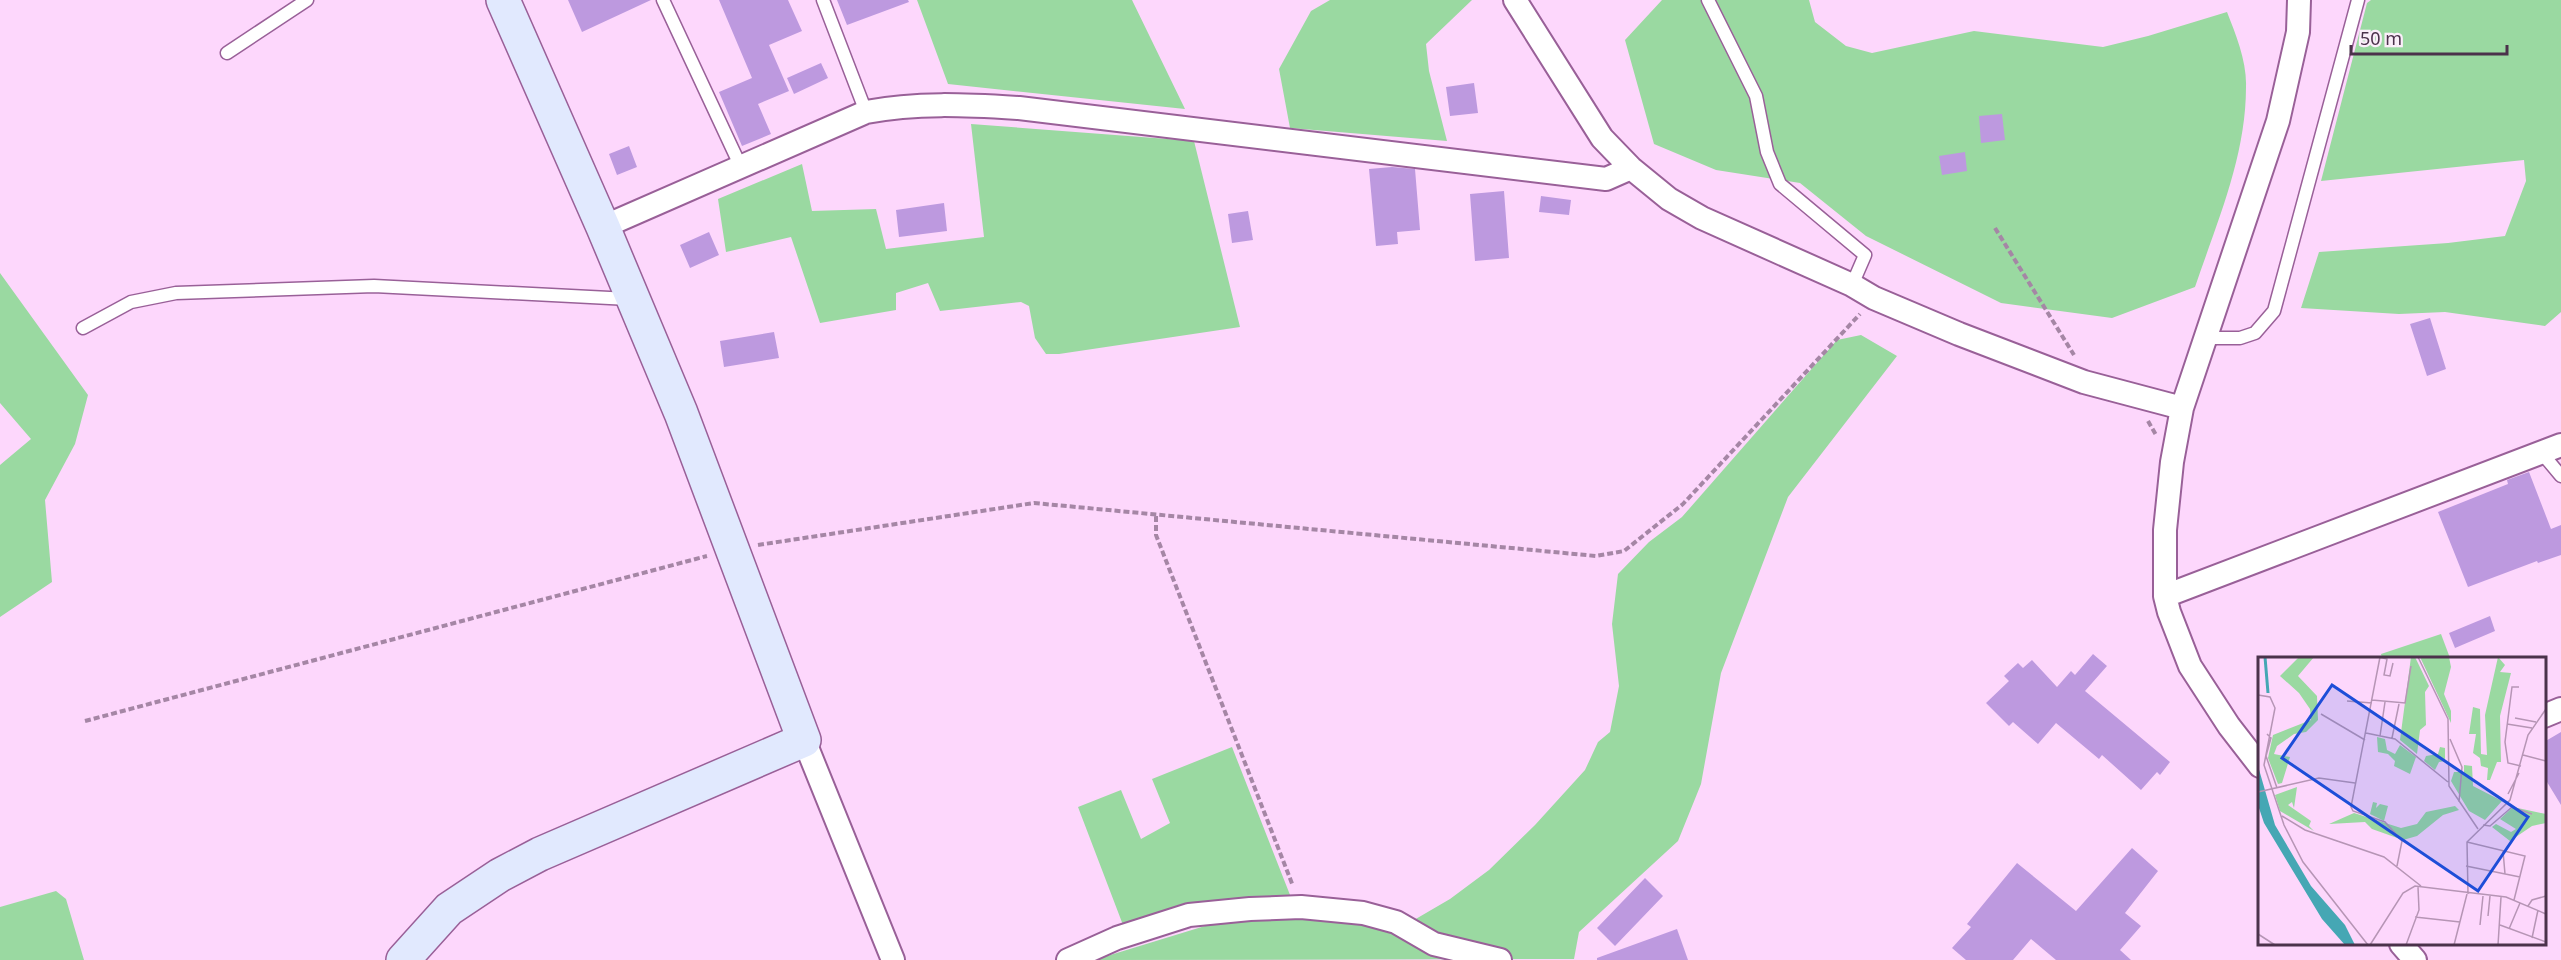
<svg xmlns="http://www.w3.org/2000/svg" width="2561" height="960" viewBox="0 0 2561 960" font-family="'Noto Sans',sans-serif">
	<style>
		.green { fill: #9ad9a1 }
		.building { fill: #bd99df }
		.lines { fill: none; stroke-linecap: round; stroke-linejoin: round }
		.lane-casing { stroke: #996098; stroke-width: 15 }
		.street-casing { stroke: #996098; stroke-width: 26 }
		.secondary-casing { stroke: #996098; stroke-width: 36 }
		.path { stroke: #a586a5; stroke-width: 4; stroke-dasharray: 6 3; stroke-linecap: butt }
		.lane { stroke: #fff; stroke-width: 12 }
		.street { stroke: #fff; stroke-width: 22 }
		.secondary { stroke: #e1e9fe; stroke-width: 33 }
		.inset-river { fill: none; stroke: #45a7b4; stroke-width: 3 }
		.inset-road { fill: none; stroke: #b695b5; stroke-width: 1.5 }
		.view { fill: #1d4ed8; fill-opacity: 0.15; stroke: #1d4ed8; stroke-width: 3 }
		.inset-edge { fill: none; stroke: #4b324b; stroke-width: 3 }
	</style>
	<rect width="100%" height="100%" fill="#fdd7fc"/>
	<path class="green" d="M 917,0 L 1132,0 L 1185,109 L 948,84 Z
		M 1330,0 L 1472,0 L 1426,44 L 1429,71 L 1447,141 L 1290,128 L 1279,69 L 1311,11 Z
		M 1662,0 L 1809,0 L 1815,22 L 1846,46 L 1872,53 L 1974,31 L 2103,47 L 2148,36 L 2227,12 C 2236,35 2247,62 2246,87 C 2246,157 2217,222 2195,287 L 2112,318 L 2001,303 L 1866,236 L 1800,183 L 1716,170 L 1654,144 L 1625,40 Z
		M 2371,0 L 2561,0 L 2561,312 L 2545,326 L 2445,312 L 2399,314 L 2301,308 L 2319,252 L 2448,243 L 2505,236 L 2526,181 L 2524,160 L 2321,181 L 2367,3 Z
		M 971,124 L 1194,141 L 1240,327 L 1059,354 L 1046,354 L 1035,338 L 1029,306 L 1021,302 L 940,311 L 928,283 L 896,293 L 896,310 L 820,323 L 791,237 L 726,252 L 718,199 L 802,164 L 812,211 L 876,209 L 886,249 L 984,237 Z
		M 0,273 L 88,395 L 75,444 L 45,500 L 52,582 L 0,617 L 0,465 L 31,439 L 0,403 Z
		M 1861,335 L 1897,356 L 1788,497 L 1721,673 L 1701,784 L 1678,841 L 1579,932 L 1574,959 L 1094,960 L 1231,918 L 1312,916 L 1414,920 L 1450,899 L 1489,870 L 1535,825 L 1585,770 L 1598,742 L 1610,732 L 1619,686 L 1612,624 L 1618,574 L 1649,542 L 1682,517 L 1837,340 Z
		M 2441,634 L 2450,658 L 2382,658 L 2381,654 Z
		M 1232,747 L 1292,900 L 1182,904 L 1123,925 L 1078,807 L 1121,790 L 1141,839 L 1170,823 L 1152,779 Z
		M 56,891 L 66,899 L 84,960 L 0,960 L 0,907 Z"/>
	<path class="building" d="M 568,0 L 651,0 L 582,32 Z
		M 719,0 L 788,0 L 802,31 L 769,45 L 789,91 L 758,104 L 771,134 L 742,146 L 719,92 L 752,78 Z
		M 837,0 L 908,0 L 909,2 L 847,25 Z
		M 821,63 L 828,78 L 794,94 L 787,78 Z
		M 1474,83 L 1478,113 L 1450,116 L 1446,87 Z
		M 2002,114 L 2005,140 L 1981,143 L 1979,116 Z
		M 629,146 L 637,167 L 617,175 L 609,154 Z
		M 1965,152 L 1967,171 L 1942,175 L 1939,156 Z
		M 1392,167 L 1415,169 L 1420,230 L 1397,232 L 1398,244 L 1376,246 L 1369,169 Z
		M 1504,191 L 1509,258 L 1475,261 L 1470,194 Z
		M 1541,196 L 1571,200 L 1569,215 L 1539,212 Z
		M 944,203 L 947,231 L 899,237 L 896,210 Z
		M 1248,211 L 1253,240 L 1232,243 L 1228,214 Z
		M 709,232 L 719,255 L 690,268 L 680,245 Z
		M 2430,318 L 2446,369 L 2427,376 L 2410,324 Z
		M 774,332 L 779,358 L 724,367 L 720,341 Z
		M 2529,472 L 2551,529 L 2561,525 L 2561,555 L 2538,563 L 2537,561 L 2468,587 L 2438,512 L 2508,484 L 2507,480 Z
		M 2490,616 L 2495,631 L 2455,648 L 2449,633 Z
		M 2093,654 L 2107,666 L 2085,691 L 2170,762 L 2160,775 L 2157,772 L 2141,790 L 2102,755 L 2099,759 L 2056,723 L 2038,744 L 2013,722 L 2009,726 L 1986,703 L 2009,681 L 2004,676 L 2018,663 L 2023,668 L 2032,660 L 2057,687 L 2071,671 L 2075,675 Z
		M 2561,732 L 2561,805 L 2544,777 L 2544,742 Z
		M 2132,848 L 2158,871 L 2125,913 L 2141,926 L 2120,950 L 2131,960 L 2056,960 L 2031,939 L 2013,960 L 1966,960 L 1952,948 L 1971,927 L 1967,924 L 2017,863 L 2076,911 Z
		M 1645,878 L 1663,896 L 1615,946 L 1597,928 Z
		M 1677,929 L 1688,960 L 1597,960 L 1597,958 Z"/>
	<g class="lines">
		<g class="lane-casing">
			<path id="lane" d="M 663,0 L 740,165
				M 823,0 L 866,112
				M 1708,0 L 1756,96 L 1767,152 L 1780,184 L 1865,255 L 1852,285
				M 227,53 L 307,0
				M 83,328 L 131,302 L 176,293 L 374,286 L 629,299
				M 2206,338 L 2240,338 L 2255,333 L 2274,311 L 2358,0
				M 2541,452 L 2561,476"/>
		</g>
		<g class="street-casing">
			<path id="street" d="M 1515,0 L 1602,138 L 1631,168 L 1669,199 L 1702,218 L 1852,285 L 1874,298 L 1959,334 L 2084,382 L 2182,408
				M 603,227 L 866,112 C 917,102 967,105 1019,108 L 1606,179 L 1631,168
				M 2165,596 L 2561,445
				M 2544,716 L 2561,709
				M 804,740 L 893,960
				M 2260,766 L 2229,726 L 2190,666 L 2169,612 L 2165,596 L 2165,530 L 2172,462 L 2182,408 L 2278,121 L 2298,32 L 2299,0
				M 2401,944 L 2415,960
				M 1068,960 L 1117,938 L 1189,915 L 1250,909 L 1301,907 L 1363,913 L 1396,922 L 1434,944 L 1500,960"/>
		</g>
		<g class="secondary-casing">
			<path id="secondary" d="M 403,960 L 449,909 L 500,875 L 540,854 L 804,740 L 681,413 L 603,227 L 503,0"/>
		</g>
		<path class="path" d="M 1995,228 L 2074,355
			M 2148,421 L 2156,435
			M 1156,516 L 1156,535 L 1293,886
			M 758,545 L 1034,503 L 1596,556 L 1624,551 L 1683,504 L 1860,314
			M 85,721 L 707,556"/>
		<use href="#lane" class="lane"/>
		<use href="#street" class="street"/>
		<use href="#secondary" class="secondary"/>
	</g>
	<g transform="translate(2258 657)">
		<rect width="288" height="288" fill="#fdd7fc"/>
		<path d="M 41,0 L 56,0 L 40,19 L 59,39 L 60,63 L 48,75 L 36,77 L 19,89 L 16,97 L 32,100 L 24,126 L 20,127 L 10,101 L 15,78 L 53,63 L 52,52 L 41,36 L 22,19 ZM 153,0 L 157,0 L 171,29 L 167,35 L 168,68 L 162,73 L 159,97 L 142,83 ZM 162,0 L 191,0 L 193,10 L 186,37 L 193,54 L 193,66 ZM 240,0 L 247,8 L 242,15 L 253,16 L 242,59 L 243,105 L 239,105 L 232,123 L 229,123 L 230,111 L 223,109 L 222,101 L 215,96 L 218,77 L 211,77 L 215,50 L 222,52 L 223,97 L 229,98 L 227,58 ZM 119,80 L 127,82 L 129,93 L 137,97 L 142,88 L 158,100 L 152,117 L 136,109 L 137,104 L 130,97 L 120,95 ZM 182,90 L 187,91 L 187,104 L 181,105 L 177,113 L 166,104 L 168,99 L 180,97 ZM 206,108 L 214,109 L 215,129 L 244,144 L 227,163 L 211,154 L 193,124 L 196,115 L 206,115 ZM 39,130 L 36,151 L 34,145 L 30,148 L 53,164 L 51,169 L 56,174 L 22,154 L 17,138 ZM 115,145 L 119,146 L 118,151 L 122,147 L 130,149 L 126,164 L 112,157 ZM 197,149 L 201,153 L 185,158 L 159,179 L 145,183 L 114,172 L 107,165 L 71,167 L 96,156 L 143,171 L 159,167 L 168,155 ZM 255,150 L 288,157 L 288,166 L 274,169 L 252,184 L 234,170 L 238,167 L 253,175 L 258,172 L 242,162 Z" fill="#9ad9a1"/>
		<path d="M 0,109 L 17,168 L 53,229 L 87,268 L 97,288 L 87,288 L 64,262 L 6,166 L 0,148 Z" fill="#45a7b4"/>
		<path class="inset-river" d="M 7,0 L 10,36"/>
		<path class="inset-road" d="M 121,0 L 129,2 L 126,18 L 132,19 L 135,6M 122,0 L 93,150 L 95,154 L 127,165 L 144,184 L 139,209M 160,0 L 190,62 L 191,129 L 220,172M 261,30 L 254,30 L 247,85 L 250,106 L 263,109M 0,38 L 12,40 L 17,51 L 6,108 L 26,168 L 45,205 L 110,288M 114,43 L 147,46 L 153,9M 89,44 L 114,46M 63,57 L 107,83M 257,61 L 278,65M 249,67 L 274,71M 108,76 L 137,82 L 190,125M 9,77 L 13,81 L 8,99 L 19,131M 122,79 L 127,45M 134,81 L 141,47M 192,82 L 204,110 L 201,145M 265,98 L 288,104M 0,135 L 61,121 L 97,126M 250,137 L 261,116M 24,159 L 47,173 L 126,200 L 163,229M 225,168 L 232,169 L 254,150 L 274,157M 209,185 L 267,199 L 256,243M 245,194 L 247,217M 208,209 L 262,220M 210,237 L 209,185 L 252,143 L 270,78 L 288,52M 270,249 L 274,243 L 288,239M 230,259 L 232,239M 157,260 L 202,265M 222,268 L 225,239M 242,268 L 288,285M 251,272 L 262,246M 0,277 L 17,288M 274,281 L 280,253M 112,288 L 145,236 L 157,229 L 248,240 L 288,257M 148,288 L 161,253 L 160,230M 196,288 L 209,237M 240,288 L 243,240"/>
		<path class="view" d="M 74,28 L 270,160 L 220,234 L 24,101 Z"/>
		<rect width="288" height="288" class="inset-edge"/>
	</g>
	<path d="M2351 45v9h156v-9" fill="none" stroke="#4b324b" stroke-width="3"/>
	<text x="2360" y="45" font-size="18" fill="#4b324b" stroke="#fbeefa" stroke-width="4.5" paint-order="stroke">50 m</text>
</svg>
